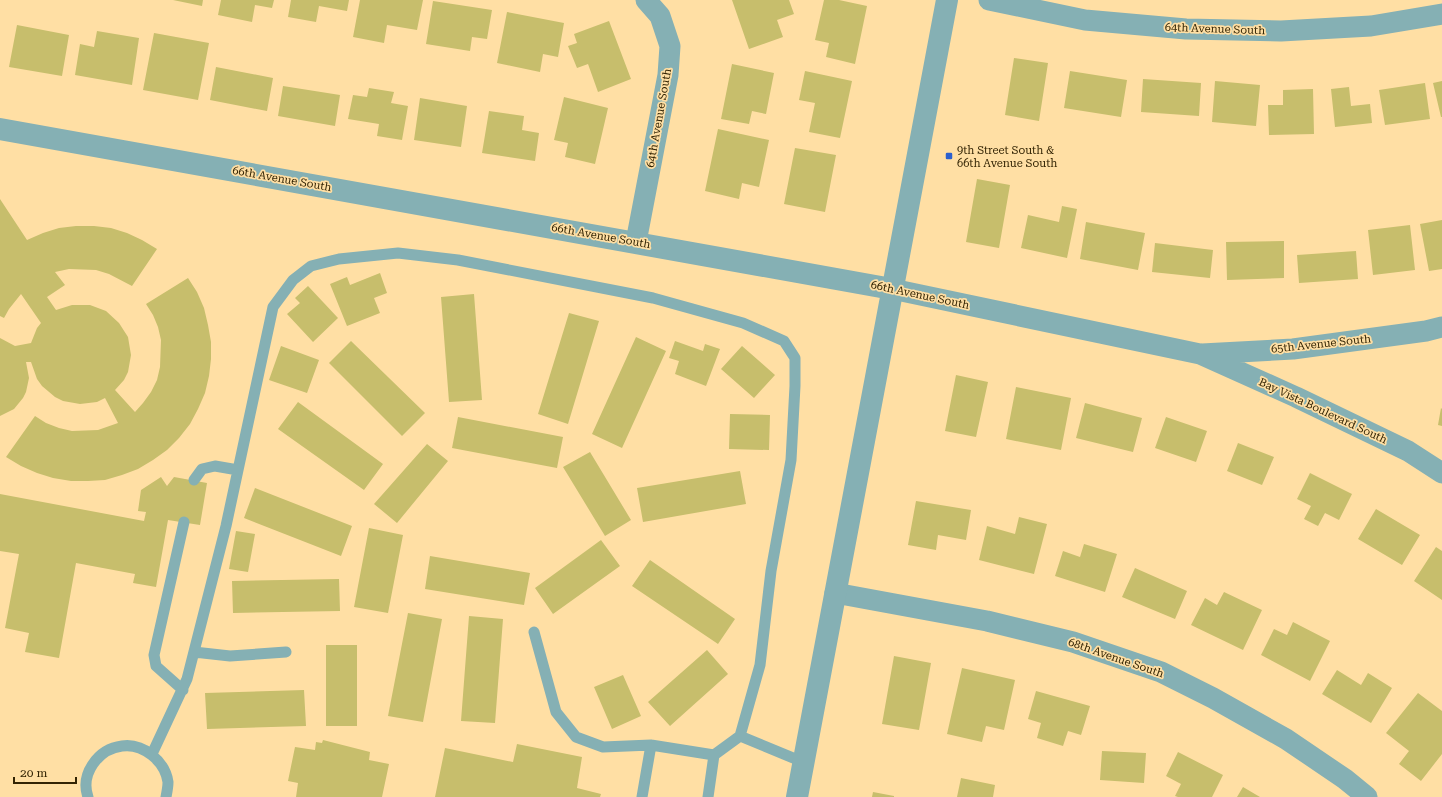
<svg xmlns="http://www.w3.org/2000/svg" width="1442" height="797" viewBox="0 0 1442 797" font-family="'Roboto Serif',serif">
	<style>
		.building { fill: #c7be6c }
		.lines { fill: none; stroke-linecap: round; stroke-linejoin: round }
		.service { stroke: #85b0b4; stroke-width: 11 }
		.minor { stroke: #85b0b4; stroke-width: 21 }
		.tertiary { stroke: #85b0b4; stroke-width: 22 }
		.poi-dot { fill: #2c60ce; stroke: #ffdfa4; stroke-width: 1.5 }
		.labels { text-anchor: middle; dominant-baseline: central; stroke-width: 3.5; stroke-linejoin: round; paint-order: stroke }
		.street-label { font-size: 11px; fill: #322303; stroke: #ffdfa4 }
		.poi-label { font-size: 11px; fill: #322303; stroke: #ffdfa4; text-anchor: start }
	</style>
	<rect width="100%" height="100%" fill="#ffdfa4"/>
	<path class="building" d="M 173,0 L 203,0 L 202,6 Z
		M 221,0 L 274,0 L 272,8 L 255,5 L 252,22 L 218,15 Z
		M 291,0 L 349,0 L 347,11 L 319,6 L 316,22 L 288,17 Z
		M 360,0 L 423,0 L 417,30 L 387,25 L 384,43 L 353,37 Z
		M 732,0 L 789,0 L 794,14 L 777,20 L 783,37 L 749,49 Z
		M 824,0 L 839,0 L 867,6 L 855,64 L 826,57 L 829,43 L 815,40 Z
		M 433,1 L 492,10 L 487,39 L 472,37 L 470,51 L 426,44 Z
		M 507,12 L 564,23 L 558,57 L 543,54 L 540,72 L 497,63 Z
		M 609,21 L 631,79 L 598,92 L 588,64 L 577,68 L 568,46 L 577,43 L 574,34 Z
		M 17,25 L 69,35 L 62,76 L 9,67 Z
		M 97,31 L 139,38 L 132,85 L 75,75 L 80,44 L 94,47 Z
		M 154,33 L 209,43 L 198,100 L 143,90 Z
		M 1014,58 L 1048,63 L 1039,121 L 1005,115 Z
		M 732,64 L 774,73 L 766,114 L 752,111 L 749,124 L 721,119 Z
		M 216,67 L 273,78 L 267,111 L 210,100 Z
		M 805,71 L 852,81 L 840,138 L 809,132 L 815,103 L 799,100 Z
		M 1070,71 L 1127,80 L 1121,117 L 1064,108 Z
		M 1143,79 L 1201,83 L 1199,116 L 1141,112 Z
		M 1215,81 L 1260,85 L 1256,126 L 1212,122 Z
		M 1442,81 L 1442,117 L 1441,117 L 1433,83 Z
		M 1425,83 L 1430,119 L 1385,125 L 1379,90 Z
		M 283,86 L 340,95 L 335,126 L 278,116 Z
		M 1349,87 L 1351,106 L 1370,104 L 1372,123 L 1335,127 L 1331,89 Z
		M 369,88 L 394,92 L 391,103 L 408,106 L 402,140 L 377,136 L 379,124 L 348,119 L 353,95 L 367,97 Z
		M 1313,89 L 1314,134 L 1269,135 L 1268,105 L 1283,105 L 1283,90 Z
		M 564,97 L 608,108 L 595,164 L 565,157 L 568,143 L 554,140 Z
		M 420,98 L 467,106 L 461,147 L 414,140 Z
		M 489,111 L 524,116 L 522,130 L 539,133 L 535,161 L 482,153 Z
		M 718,129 L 769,140 L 759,187 L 742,183 L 739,199 L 705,191 Z
		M 795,148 L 836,155 L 825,212 L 784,204 Z
		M 977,179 L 1010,185 L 999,248 L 966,242 Z
		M 0,199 L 27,240 L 43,233 L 59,228 L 76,226 L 94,226 L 111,228 L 127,233 L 142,240 L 157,249 L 132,286 L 109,274 L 96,270 L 69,269 L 55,272 L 65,285 L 47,297 L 56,310 L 72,305 L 90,305 L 106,311 L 119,323 L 128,337 L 131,355 L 128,372 L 124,380 L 115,390 L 135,412 L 143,403 L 151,392 L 157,380 L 160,367 L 161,340 L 158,327 L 153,315 L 146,304 L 188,278 L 197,292 L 204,308 L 208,325 L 211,342 L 211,359 L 209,376 L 205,393 L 198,409 L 190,424 L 179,438 L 167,450 L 153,460 L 138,469 L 122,475 L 105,480 L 88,481 L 71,481 L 53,478 L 37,473 L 21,466 L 6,457 L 35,416 L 46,423 L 59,428 L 72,431 L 98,430 L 118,423 L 105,398 L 97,402 L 80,404 L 63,401 L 55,397 L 42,386 L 37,379 L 31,362 L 26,362 L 29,378 L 26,392 L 23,398 L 14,409 L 0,416 L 0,338 L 15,346 L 31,343 L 37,328 L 41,323 L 21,294 L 9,309 L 4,318 L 0,316 Z
		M 1062,206 L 1077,209 L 1067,258 L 1021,248 L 1028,215 L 1059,222 Z
		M 1442,220 L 1442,269 L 1429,271 L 1420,224 Z
		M 1086,222 L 1145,233 L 1138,270 L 1080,259 Z
		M 1410,225 L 1415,270 L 1373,275 L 1368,230 Z
		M 1284,241 L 1284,278 L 1227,280 L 1226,242 Z
		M 1155,243 L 1213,250 L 1210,278 L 1152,272 Z
		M 1356,251 L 1358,279 L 1299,283 L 1297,255 Z
		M 380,273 L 387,293 L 374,298 L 380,313 L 347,326 L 330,284 L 347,277 L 350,285 Z
		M 308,286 L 338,318 L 313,342 L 287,314 L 300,303 L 295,298 Z
		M 474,294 L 482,400 L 449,402 L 441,297 Z
		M 569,313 L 599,321 L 568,424 L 538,414 Z
		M 636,337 L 666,351 L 622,448 L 592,434 Z
		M 351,341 L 425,413 L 402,436 L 329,363 Z
		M 675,341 L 703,351 L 705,344 L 720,349 L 706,386 L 675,374 L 679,361 L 669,358 Z
		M 281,346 L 319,360 L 307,393 L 269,380 Z
		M 742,346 L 775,375 L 754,398 L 721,369 Z
		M 956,375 L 988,382 L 976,437 L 945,431 Z
		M 1016,387 L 1071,398 L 1061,450 L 1006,439 Z
		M 298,402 L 383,464 L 364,490 L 278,429 Z
		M 1085,403 L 1142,418 L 1133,452 L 1076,438 Z
		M 1441,408 L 1442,409 L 1442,426 L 1438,425 Z
		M 730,414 L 770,415 L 769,450 L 729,449 Z
		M 458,417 L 563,437 L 557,468 L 452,448 Z
		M 1166,417 L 1207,431 L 1196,462 L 1155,448 Z
		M 1238,443 L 1274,457 L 1262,485 L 1227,471 Z
		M 427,444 L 448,461 L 397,523 L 374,504 Z
		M 590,452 L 631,520 L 605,536 L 563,467 Z
		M 740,471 L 746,504 L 643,522 L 637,488 Z
		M 1310,473 L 1352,494 L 1339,520 L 1325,513 L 1318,526 L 1304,519 L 1311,506 L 1297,499 Z
		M 161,477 L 167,486 L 174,477 L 207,483 L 200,525 L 168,520 L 156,587 L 133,583 L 135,574 L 76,563 L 59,658 L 25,652 L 29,633 L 5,628 L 19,554 L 0,551 L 0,494 L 144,521 L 146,512 L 138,511 L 141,490 Z
		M 255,488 L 352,526 L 341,556 L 244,518 Z
		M 916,501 L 971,510 L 966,540 L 938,535 L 936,550 L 908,545 Z
		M 1376,509 L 1420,535 L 1402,565 L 1358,539 Z
		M 1019,517 L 1047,524 L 1034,574 L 979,560 L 987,526 L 1015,534 Z
		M 369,528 L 403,535 L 388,613 L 354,607 Z
		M 236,531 L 255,534 L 248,572 L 229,569 Z
		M 601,540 L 620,566 L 553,614 L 535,588 Z
		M 1084,544 L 1117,554 L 1105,592 L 1055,576 L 1063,551 L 1080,557 Z
		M 1436,547 L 1442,551 L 1442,600 L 1414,581 Z
		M 430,556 L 530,573 L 524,605 L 425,589 Z
		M 650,560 L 735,619 L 718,644 L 632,586 Z
		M 1135,568 L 1187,591 L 1175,619 L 1122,597 Z
		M 339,579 L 340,611 L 233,613 L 232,581 Z
		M 1224,592 L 1262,610 L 1243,650 L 1191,625 L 1205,598 L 1217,605 Z
		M 408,613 L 442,619 L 423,722 L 388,716 Z
		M 469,616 L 503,619 L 495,723 L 461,721 Z
		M 1293,622 L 1330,641 L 1310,681 L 1261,655 L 1274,629 L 1287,635 Z
		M 326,645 L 357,645 L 357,726 L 326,726 Z
		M 707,650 L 728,674 L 670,726 L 648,702 Z
		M 894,656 L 931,663 L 919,730 L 882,724 Z
		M 962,668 L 1015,680 L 1004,730 L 986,726 L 982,742 L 947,734 Z
		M 1337,670 L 1361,685 L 1368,673 L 1392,688 L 1371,723 L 1322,694 Z
		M 623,675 L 641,716 L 612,729 L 594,687 Z
		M 304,690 L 306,726 L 207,729 L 205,693 Z
		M 1036,691 L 1090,706 L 1081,735 L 1068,731 L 1063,746 L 1037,738 L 1041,723 L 1028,719 Z
		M 1418,693 L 1442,711 L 1442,754 L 1421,781 L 1399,764 L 1409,751 L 1386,733 Z
		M 323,740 L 370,752 L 369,760 L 389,764 L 382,797 L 296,797 L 298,783 L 288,781 L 295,747 L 315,750 L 316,742 L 322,743 Z
		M 517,744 L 582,757 L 577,788 L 601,794 L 600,797 L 435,797 L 445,748 L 513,762 Z
		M 1102,751 L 1146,753 L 1144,783 L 1100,780 Z
		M 1178,752 L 1223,775 L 1212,797 L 1178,797 L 1175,796 L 1181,784 L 1166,776 Z
		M 961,778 L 995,785 L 993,797 L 957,797 Z
		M 1243,787 L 1260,797 L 1237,797 Z
		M 873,792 L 894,796 L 894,797 L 872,797 Z"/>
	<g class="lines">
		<path class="service" d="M 194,480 L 202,469 L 215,466 L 238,470
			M 534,632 L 556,712 L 576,737 L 603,747 L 651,745 L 714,755
			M 194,652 L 230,656 L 286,652
			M 183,690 L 156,666 L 154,655 L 184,522
			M 740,736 L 803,762
			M 152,754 L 187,679 L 226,526 L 273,307 L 293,280 L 311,266 L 339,259 L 398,253 L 458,260 L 653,298 L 743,323 L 784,341 L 795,358 L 795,386 L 791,460 L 771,571 L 760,665 L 740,736 L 714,755 L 708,797
			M 88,797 C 80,774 98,749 122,746 C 143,743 165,761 168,782 C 168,786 167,792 166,797
			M 642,797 L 651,745"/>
		<path class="minor" d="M 989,0 L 1085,20 L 1186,29 L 1281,31 L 1371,26 L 1442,14
			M 636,242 L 668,75 L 670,46 L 660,16 L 646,0
			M 892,289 L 1200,354 L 1296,397 L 1408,451 L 1442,473
			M 1202,354 L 1293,349 L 1426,331 L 1442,327
			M 835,593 L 987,621 L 1073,642 L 1161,672 L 1213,698 L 1286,739 L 1345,779 L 1367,797"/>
		<path class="tertiary" d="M 0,129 L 892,289
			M 797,797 L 947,0"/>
	</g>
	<rect class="poi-dot" x="945" y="152" width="8" height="8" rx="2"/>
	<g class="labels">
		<g class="street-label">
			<text transform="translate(1215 29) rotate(2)">64th Avenue South</text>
			<text transform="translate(659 118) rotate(-80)">64th Avenue South</text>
			<text transform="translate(282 179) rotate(10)">66th Avenue South</text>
			<text transform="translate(601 236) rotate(10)">66th Avenue South</text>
			<text transform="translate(920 295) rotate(12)">66th Avenue South</text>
			<text transform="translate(1321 344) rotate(-6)">65th Avenue South</text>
			<text transform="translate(1323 411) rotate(25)">Bay Vista Boulevard South</text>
			<text transform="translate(1116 658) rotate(19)">68th Avenue South</text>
		</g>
		<g class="poi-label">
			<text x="957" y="150">9th Street South &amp;<tspan x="957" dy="13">66th Avenue South</tspan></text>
		</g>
	</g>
	<path d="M14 777v6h62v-6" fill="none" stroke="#322303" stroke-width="2"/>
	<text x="20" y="777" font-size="12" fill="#322303" stroke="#ffdfa4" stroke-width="3" paint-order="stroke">20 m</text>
</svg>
